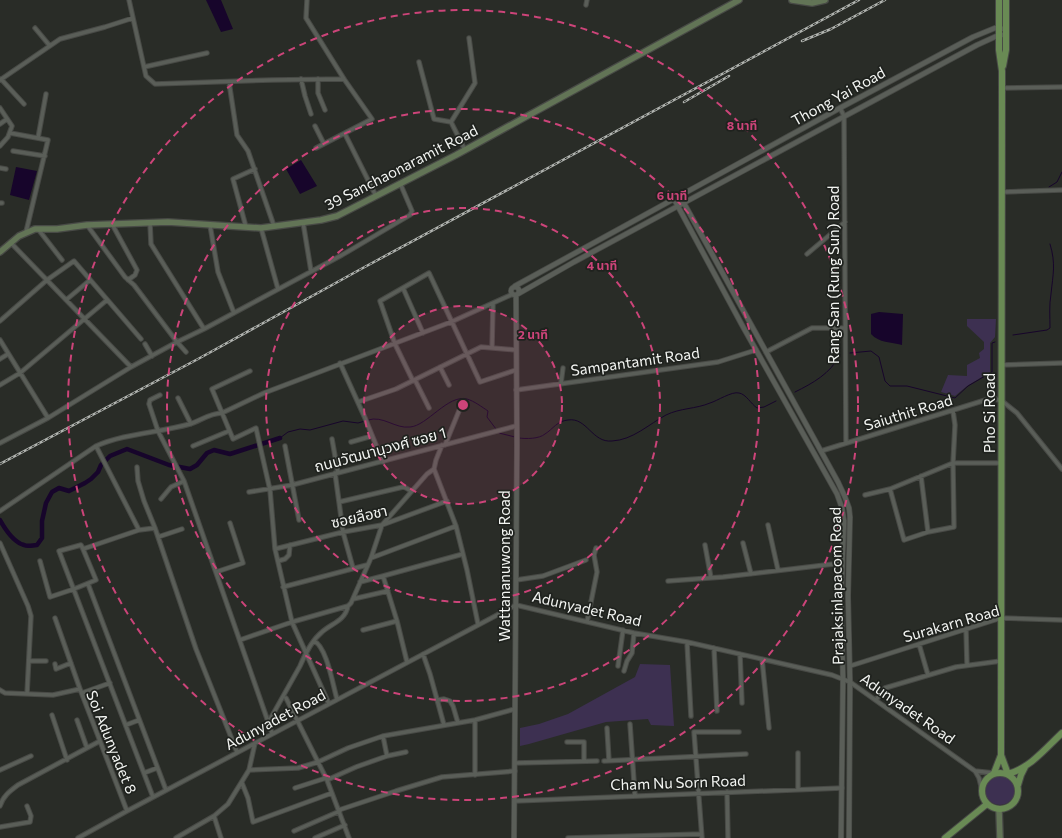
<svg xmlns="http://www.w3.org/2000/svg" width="1062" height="838" viewBox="0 0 1062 838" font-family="Commissioner,'Noto Sans Thai',sans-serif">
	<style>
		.green { fill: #3d3051 }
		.water { fill: #17052b }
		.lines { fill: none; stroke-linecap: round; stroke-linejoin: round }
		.stream { stroke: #17052b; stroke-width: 1 }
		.canal { stroke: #17052b; stroke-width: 4.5 }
		.minor-casing { stroke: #484a46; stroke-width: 5.5 }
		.tertiary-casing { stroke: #484a46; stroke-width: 6 }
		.secondary-casing { stroke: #484a46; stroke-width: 8 }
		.primary-casing { stroke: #484a46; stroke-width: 8 }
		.minor { stroke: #5a5e58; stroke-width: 3.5 }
		.tertiary { stroke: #5a5e58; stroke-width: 4.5 }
		.secondary { stroke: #627456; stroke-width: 5.5 }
		.primary { stroke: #698a54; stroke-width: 6 }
		.rail-casing { stroke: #b1b4b0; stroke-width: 2.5 }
		.rail { stroke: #1f221e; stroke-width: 1; stroke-dasharray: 3; stroke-linecap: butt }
		.ring { fill: none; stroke: #cc4479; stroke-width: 2; stroke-dasharray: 7 5 }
		.labels { text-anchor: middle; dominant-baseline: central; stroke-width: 3.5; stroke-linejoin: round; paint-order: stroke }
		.street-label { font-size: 15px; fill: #f3f5f2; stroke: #1f221e }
		.centre { fill: #cc4479; stroke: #1f221e; stroke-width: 2 }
		.ring-label { font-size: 12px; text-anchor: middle; font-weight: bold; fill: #cc4479; stroke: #1f221e; stroke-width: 3.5; stroke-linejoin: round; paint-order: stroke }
	</style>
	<rect width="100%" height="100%" fill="#292c27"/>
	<path class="green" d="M 967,319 L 996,319 L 995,337 L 990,343 L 990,372 L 967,386 L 955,396 L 941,392 L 948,375 L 967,376 L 967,365 L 980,358 L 979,353 L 984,349 L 984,342 L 967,326 Z
		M 640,664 L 670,665 L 674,726 L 651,725 L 648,719 L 606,722 L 529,744 L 520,746 L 520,728 L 539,724 L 568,714 L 635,677 Z
		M985 790a15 15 0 1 1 30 0a15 15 0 1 1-30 0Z"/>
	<path class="water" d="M 206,0 L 221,0 L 233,29 L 221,32 Z
		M 301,160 L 317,186 L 300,194 L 286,169 Z
		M 16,167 L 37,171 L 29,200 L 10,195 Z
		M 879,312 L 903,314 L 902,345 C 891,342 879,343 871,334 L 871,314 Z"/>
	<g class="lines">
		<path class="stream" d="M 1049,187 L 1057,182 L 1062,172
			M 1013,335 L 1047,330 L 1050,328 C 1050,317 1049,305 1051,294 C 1053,274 1056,264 1050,244
			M 850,353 L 871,351 L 879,357 L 885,381 L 890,386 L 907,386 L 955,398 L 968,386 L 992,372 L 992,343 L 995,342
			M 795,392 C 813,383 830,374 840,355
			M 368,420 C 383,415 395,429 410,427 C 427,426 448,394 467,399 C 474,401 482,407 488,411 L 487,417 L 499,433 L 515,437
			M 280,438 L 288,432 L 300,429 L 310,430 L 343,421 L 358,423 L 365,421
			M 519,438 C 526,439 539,439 545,434 C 553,429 557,421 568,420 C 587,417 592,443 612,441 C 633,440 649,424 666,415 C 680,408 696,409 710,403 C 717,401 732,391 739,393 C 746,394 751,404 757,408 L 764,407 L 776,401"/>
		<path class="canal" d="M 0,520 C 5,529 13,542 24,545 C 28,547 33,545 37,545 L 42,538 L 42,521 L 46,503 L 52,492 L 59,488 L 69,491 L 85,483 L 91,479 L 98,472 L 101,465 L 110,456 L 127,449 L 169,465 L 190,469 L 197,465 L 207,453 L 214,450 L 230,454 L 280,438"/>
		<g class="minor-casing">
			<path id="minor" d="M 129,0 L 146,76 L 155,84 L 272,80 L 344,79
				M 307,0 L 306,18 L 344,79 L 372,119 L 316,148
				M 586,5 L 587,0
				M 35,28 L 50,46
				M 419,62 L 434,119 L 451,122 L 465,150
				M 144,67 L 207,53
				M 1,79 L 24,104
				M 301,79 L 305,96 L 311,114
				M 318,79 L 318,93 L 325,110
				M 0,80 L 60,39 L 105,27 L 133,18
				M 229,82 L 237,135 L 248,151 L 274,226
				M 1002,88 L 1062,87
				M 0,108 L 12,126 L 8,137 L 0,146
				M 840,108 L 844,116 L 846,443
				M 451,122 L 475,83 L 469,38
				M 0,124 L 7,119
				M 315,126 L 324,144
				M 10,133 L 48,140 L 26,232
				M 345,134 L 376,196
				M 38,138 L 46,94
				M 13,151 L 45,156
				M 0,168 L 6,169
				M 1003,192 L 1062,190
				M 0,203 L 2,203
				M 303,222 L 311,271
				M 150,223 L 151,244 L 204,329
				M 112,224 L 137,270 L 135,275 L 128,280
				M 87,225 L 125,277 L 134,285 L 177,342 L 186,352
				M 210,225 L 218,272 L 234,313
				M 246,227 L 233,179 L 255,169
				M 261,228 L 278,289
				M 38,229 L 62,260
				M 11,243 L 131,367
				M 807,254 L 845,222
				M 403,288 L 423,333
				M 66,300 L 90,280
				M 0,321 L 47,280 L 74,261 L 141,339
				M 0,340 L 48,418
				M 145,344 L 152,356
				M 492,348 L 493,304
				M 766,352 L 812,328 L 845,328
				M 0,359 L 8,354
				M 340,363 L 365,418 L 383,462
				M 1001,365 L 1062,363
				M 440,367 L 449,385
				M 250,371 L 212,389 L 233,439 L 256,428 L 270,490 L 275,549 L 292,622 L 329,704
				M 415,380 L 429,408
				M 413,381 L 395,344 L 380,301 L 429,273 L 480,382 L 516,370
				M 561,383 L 563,368
				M 0,385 L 20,373 L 107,300
				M 516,390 L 718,362 L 756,350
				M 160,395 L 150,400 L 149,404 L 158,431 L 184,481 L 272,733
				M 178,398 L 191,424
				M 358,402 L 396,389 L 481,347 L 516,350
				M 332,439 L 338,473
				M 351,442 L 372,436
				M 0,443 L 48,418 L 131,367 L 177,342 L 204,329 L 342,255 L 410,215 L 412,211 L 400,183
				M 442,445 L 436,460 L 434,469 L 456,526 L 467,570 L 478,624
				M 445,445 L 461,406
				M 96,446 L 139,530
				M 193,446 L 229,431
				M 285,446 L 299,520
				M 821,451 L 992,398 L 1002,401 L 1017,413 L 1062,469
				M 137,467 L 138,481 L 144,501 L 155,528 L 196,649 L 237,752
				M 335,473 L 339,502
				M 921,476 L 928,532
				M 890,489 L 953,463 L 1002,463
				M 249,492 L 292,485 L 516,426
				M 865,495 L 890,489 L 904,540 L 928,532 L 954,527 L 953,463 L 955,425 L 953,411
				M 161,499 L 171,487 L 184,481
				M 0,511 L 96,446 C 126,433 158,433 190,424 C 200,421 210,413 222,413 L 264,393 L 451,322 L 513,294
				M 768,525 L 778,570
				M 158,537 L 182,529
				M 0,543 L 28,606 L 31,616 L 27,694
				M 743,543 L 751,574
				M 705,545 L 711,578
				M 275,549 L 343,532 L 382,525 L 447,501
				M 371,558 L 456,526
				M 40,561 L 50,597 L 74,589 L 96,580 L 83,549
				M 278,561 L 285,559 L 289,555 L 290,545
				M 353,568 L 343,532 L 339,502 L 403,487 L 406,488 L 411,491
				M 216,572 L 243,563 L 230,523
				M 383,576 L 463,554
				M 516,580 L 543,576 L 586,560
				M 668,581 L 723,577 L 842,563
				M 360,582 L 383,576 L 397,621 L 407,662
				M 88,584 L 166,790
				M 283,587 L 367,565
				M 353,599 L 388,591
				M 55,618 L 80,689
				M 587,622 L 597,572 L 594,555 L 596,548
				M 966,629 L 967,664
				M 363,630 L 397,621
				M 240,640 L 292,622 L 348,606 L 351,603 L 371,558 L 382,525 L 427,474 L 434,469
				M 314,641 C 327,647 333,686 337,699
				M 687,642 L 691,716
				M 919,644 L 928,675
				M 714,648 L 717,711
				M 423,654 L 430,674 L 444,725
				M 740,654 L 742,703
				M 762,659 L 769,728
				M 29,661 L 46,661
				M 55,664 L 56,669 L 71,663
				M 618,666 L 623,630
				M 850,666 L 1001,618 L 1062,620
				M 624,671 L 627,661 L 632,653 L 634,633
				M 0,690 L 5,693 L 53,695 L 80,689 L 127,811
				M 82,693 L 110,683
				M 286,698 L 327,780 L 349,838
				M 438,700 L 444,699 L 450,701 L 453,706 L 458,723
				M 876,700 L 885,688 L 956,667 L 1001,661
				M 52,715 L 67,760
				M 77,720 L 87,748
				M 475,720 L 475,775
				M 268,723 L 300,666 C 305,654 312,640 322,632 C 332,623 345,621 348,606
				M 630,724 L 635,796
				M 126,725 L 139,720
				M 607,728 L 609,761
				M 567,742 L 584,742 L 584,761
				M 798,753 L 798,789
				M 387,756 L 406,752
				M 604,761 L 746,754
				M 515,763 L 597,761
				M 0,770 L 31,756
				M 249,770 L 298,768 L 318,762 L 348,748 L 383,736 L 475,720 L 515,709
				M 975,771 L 979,778 L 982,790
				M 144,773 L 157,768
				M 327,780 L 356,767 L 387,756 L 383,736
				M 242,783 L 248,798 L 253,822 L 332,793
				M 295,788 L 326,778
				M 727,792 L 728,838
				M 153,797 L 59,551 L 81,545 L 83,549 L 139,530 L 155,528
				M 515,801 L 842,788
				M 0,806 C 3,796 10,791 18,785 L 100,741
				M 339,810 L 396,791 L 442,777 L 515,771
				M 214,816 L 221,838
				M 0,827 L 30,822 L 31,816 L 27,806
				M 294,831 L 340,811
				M 78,838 L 127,811 L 516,605 L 634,633 L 687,642 L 832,675 L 850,682 L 975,771 L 994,773
				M 176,838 L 214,816 L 228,804 L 249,770 L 255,743
				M 315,838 L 345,825
				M 568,838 L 701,834
				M 702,838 L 694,732 L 739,732"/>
		</g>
		<g class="tertiary-casing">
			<path id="tertiary" d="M 680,196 L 838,482 L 845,497 L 849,508 L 850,517 L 848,596 L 850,682 L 849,838
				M 674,199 L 742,325 L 837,494 L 842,508 L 844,521 L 841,599 L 843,679 L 841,838
				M 515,286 L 840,108 L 973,37 L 995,28 L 1006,29
				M511 291a4 4 0 1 1 8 0a4 4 0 1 1-8 0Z
				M 518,294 L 574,262 L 977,45 L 999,35 L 1006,35
				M 514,838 L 517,445 L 516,295"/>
		</g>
		<g class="secondary-casing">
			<path id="secondary" d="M 792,0 L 812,3 L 825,0
				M 0,252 L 19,236 L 35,229 L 57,229 L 87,225 L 168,222 L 261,228 L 321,220 L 337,216 L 456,155 L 739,0
				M 999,809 L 1000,838"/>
		</g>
		<g class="primary-casing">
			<path id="primary" d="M 1003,66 L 1006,50 L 1006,0
				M 1001,755 L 1008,774 C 1030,768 1046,748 1062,733
				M982 791a18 18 0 1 1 36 0a18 18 0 1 1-36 0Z
				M 994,773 L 1001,755 L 1002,83 L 1002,71 L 999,50 L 999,0
				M 1018,785 L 1021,775 L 1025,767
				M 945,838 L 987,804"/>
		</g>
		<use href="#minor" class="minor"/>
		<use href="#tertiary" class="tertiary"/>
		<use href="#secondary" class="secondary"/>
		<use href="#primary" class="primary"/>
		<g class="rail-casing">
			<path id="rail" d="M 802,41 L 831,29 L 885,0
				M 684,102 L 729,76
				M 0,464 L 198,359 L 361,269 L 859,0"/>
		</g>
		<use href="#rail" class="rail"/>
	</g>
	<circle cx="463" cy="405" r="99" fill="#cc4479" fill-opacity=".12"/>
	<g class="ring">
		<circle cx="463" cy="405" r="99"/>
		<circle cx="463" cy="405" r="197"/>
		<circle cx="463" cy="405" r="296"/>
		<circle cx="463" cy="405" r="395"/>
	</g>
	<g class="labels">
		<g class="street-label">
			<text transform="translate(838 96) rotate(-29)">Thong Yai Road</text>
			<text transform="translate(401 167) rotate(-27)">39 Sanchaonaramit Road</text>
			<text transform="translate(833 275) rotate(-90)">Rang San (Rung Sun) Road</text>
			<text transform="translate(635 361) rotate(-8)">Sampantamit Road</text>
			<text transform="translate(908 412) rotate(-17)">Saiuthit Road</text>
			<text transform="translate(989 413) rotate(-90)">Pho Si Road</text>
			<text transform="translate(380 449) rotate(-15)">ถนนวัฒนานุวงศ์ ซอย 1</text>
			<text transform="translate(359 516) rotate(-13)">ซอยลือชา</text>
			<text transform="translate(504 566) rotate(-90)">Wattananuwong Road</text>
			<text transform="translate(836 586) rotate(-91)">Prajaksinlapacom Road</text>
			<text transform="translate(587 608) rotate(13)">Adunyadet Road</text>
			<text transform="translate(951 623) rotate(-16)">Surakarn Road</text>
			<text transform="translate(908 708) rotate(35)">Adunyadet Road</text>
			<text transform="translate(275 719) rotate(-28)">Adunyadet Road</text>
			<text transform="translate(112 742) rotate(68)">Soi Adunyadet 8</text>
			<text transform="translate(678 782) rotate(-2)">Cham Nu Sorn Road</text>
		</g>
	</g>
	<circle cx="463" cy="405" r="6" class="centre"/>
	<g class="ring-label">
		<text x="742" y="130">8 นาที</text>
		<text x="672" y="200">6 นาที</text>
		<text x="602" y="270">4 นาที</text>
		<text x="533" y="339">2 นาที</text>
	</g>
</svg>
